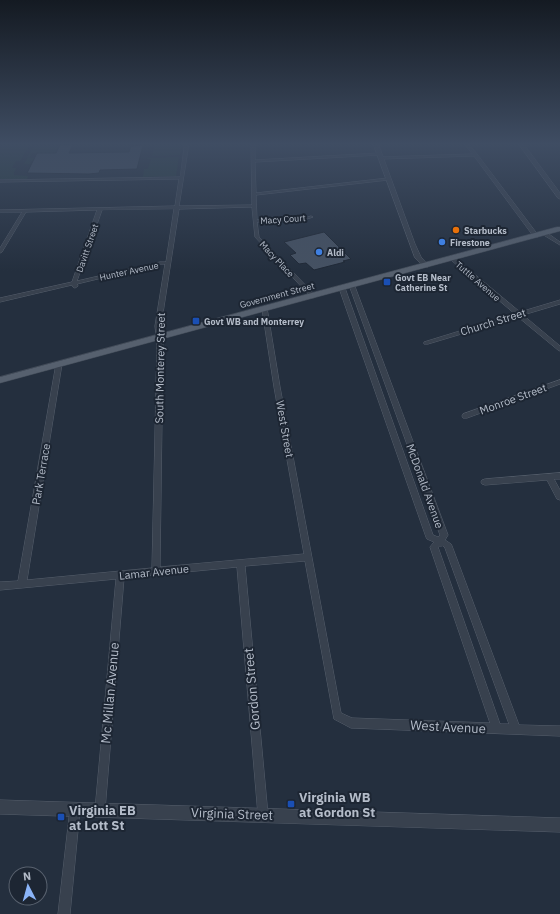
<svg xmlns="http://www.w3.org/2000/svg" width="560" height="914" viewBox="0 0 560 914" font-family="'IBM Plex Sans',sans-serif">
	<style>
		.green { fill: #263c3f }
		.building { fill: #455162; stroke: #1f2835 }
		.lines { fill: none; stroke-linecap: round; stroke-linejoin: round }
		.minor-casing { stroke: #565f6c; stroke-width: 1 }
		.tertiary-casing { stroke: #565f6c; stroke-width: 1 }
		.primary-casing { stroke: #414a57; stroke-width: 1 }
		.minor { fill: #38414e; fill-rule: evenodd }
		.tertiary { fill: #38414e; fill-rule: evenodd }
		.primary { fill: #56606e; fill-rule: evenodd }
		.food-dot { fill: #e8710a; stroke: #1d2633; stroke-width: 1.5 }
		.shop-dot { fill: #3f7fe0; stroke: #1d2633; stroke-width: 1.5 }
		.transit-dot { fill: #1a4fb4; stroke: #1d2633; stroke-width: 1.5 }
		.labels { text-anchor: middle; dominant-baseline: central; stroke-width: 4; stroke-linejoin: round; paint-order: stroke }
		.far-street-label { font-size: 9px; fill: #b4bcc9; stroke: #1d2633 }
		.far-poi-label { font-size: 9px; font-weight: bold; fill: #b4bcc9; stroke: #1d2633; text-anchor: start }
		.street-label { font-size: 11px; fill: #b4bcc9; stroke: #1d2633 }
		.near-street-label { font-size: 13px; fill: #b4bcc9; stroke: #1d2633 }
		.near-poi-label { font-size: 13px; font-weight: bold; fill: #b4bcc9; stroke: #1d2633; text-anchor: start }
	</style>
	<rect width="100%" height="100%" fill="#242f3e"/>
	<path class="green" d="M 3,143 L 33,143 L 29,146 L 20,161 L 16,161 L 12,168 L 16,168 L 14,173 L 14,175 L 28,176 L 27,179 L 0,179 L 0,148 Z
		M 151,143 L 182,143 L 180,155 L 152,156 L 154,145 L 151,145 Z
		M 34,145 L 37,146 L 60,145 L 55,154 L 32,153 L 29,158 L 54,158 L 48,161 L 31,161 L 30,164 L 24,164 Z
		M 179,157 L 176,176 L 143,177 L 144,169 L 148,169 L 151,159 L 147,159 L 147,158 Z"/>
	<path class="building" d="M 60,145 L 73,145 L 69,153 L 129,152 L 131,146 L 143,145 L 137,169 L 100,170 L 99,173 L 89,174 L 27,173 L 37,153 L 56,153 Z
		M 324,232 L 351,259 L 343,261 L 345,262 L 314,270 L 306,263 L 299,264 L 290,255 L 296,253 L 284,242 Z"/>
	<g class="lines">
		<g class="minor-casing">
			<path id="minor" d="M 185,143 L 189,143 L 179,206 L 252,205 L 251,143 L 255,143 L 255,160 L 379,153 L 381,154 L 379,155 L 255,162 L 256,193 L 388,178 L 390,179 L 388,180 L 256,195 L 257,220 L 304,218 L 311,216 L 313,217 L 304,220 L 257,222 L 259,237 L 315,295 L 316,296 L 313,298 L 311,297 L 255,237 L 252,207 L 179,209 L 161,326 L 163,343 L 160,567 L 304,554 L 274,387 L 262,309 L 265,307 L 267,308 L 280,387 L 341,713 L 352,718 L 490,723 L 430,547 L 434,542 L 427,539 L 426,537 L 339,288 L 342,286 L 345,288 L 433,535 L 438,537 L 440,535 L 349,285 L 352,283 L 354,284 L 448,535 L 445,540 L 451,544 L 452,546 L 519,725 L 560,726 L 560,736 L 351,728 L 334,719 L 305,561 L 245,566 L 268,815 L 267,819 L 263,820 L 259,819 L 258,815 L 237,567 L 124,578 L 105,810 L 104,814 L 100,815 L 96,814 L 95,810 L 116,579 L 0,590 L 0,582 L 18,581 L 56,364 L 59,362 L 62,364 L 27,580 L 152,568 L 157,343 L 155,326 L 165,264 L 160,264 L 77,284 L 78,286 L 75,288 L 73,287 L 72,285 L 0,302 L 0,298 L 72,282 L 97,210 L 26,212 L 2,252 L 0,253 L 0,248 L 22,212 L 0,212 L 0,210 L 175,206 L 179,179 L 0,182 L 0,180 L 180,177 ZM 174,209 L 166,262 L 160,262 L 77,281 L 102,210 ZM 443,546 L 445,548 L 509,724 L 500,724 L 438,547 Z
				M 464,143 L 468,143 L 477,154 L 538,235 L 538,237 L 534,237 L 474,156 L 381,159 L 379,158 L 381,157 L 472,154 Z
				M 542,232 L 546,232 L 560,242 L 560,245 L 542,234 Z
				M 451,258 L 455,258 L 520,312 L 560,300 L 560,304 L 523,315 L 560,346 L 560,351 L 558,350 L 518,317 L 428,344 L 424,344 L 424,342 L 515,314 L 451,260 Z
				M 560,380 L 560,384 L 467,418 L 463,418 L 462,416 L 463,414 Z
				M 560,473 L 560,479 L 554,479 L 560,490 L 560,500 L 557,499 L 547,480 L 485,485 L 482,484 L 481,482 L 482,480 L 485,479 Z
				M 75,804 L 79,805 L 80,809 L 70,914 L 58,914 L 70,809 L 71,805 Z"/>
		</g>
		<g class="tertiary-casing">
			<path id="tertiary" d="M 373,143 L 378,143 L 415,244 L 421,257 L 429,266 L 428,267 L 424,267 L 415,258 Z
				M 518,143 L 523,143 L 560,193 L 560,199 L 558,198 Z
				M 0,800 L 560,818 L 560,832 L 0,814 Z"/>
		</g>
		<g class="primary-casing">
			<path id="primary" d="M 557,227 L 560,227 L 560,231 L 0,383 L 0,377 Z"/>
		</g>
		<use href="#minor" class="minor"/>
		<use href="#tertiary" class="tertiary"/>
		<use href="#primary" class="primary"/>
	</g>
	<linearGradient id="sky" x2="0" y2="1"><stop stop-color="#141a22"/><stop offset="0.53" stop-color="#3f4d63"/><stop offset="1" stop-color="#3f4d63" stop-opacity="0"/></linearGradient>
	<rect width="560" height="271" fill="url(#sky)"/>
	<circle class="food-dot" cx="456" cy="230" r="4"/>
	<g class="shop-dot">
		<circle cx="442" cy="242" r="4"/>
		<circle cx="319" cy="252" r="4"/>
	</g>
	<g class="transit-dot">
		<rect x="383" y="278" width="8" height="8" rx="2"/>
		<rect x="192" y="317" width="8" height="8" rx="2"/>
		<rect x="287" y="800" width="8" height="8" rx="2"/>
		<rect x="57" y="813" width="8" height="8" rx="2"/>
	</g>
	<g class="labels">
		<g class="far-street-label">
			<text transform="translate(283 219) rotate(-4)">Macy Court</text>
			<text transform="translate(87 248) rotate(-71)">Davitt Street</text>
			<text transform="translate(277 259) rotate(47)">Macy Place</text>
			<text transform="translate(129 271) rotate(-12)">Hunter Avenue</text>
			<text transform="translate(478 281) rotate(41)">Tuttle Avenue</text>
			<text transform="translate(277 295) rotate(-15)">Government Street</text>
		</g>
		<g class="far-poi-label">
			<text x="464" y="230">Starbucks</text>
			<text x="450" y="242">Firestone</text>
			<text x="327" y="252">Aldi</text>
			<text x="395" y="277">Govt EB Near<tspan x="395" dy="10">Catherine St</tspan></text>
			<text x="204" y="321">Govt WB and Monterrey</text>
		</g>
		<g class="street-label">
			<text transform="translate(493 322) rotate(-17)">Church Street</text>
			<text transform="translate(160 368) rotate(-89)">South Monterey Street</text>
			<text transform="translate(513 399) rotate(-20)">Monroe Street</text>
			<text transform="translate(285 429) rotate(80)">West Street</text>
			<text transform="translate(41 474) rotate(-80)">Park Terrace</text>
			<text transform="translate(425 486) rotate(70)">McDonald Avenue</text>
			<text transform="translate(154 572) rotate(-6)">Lamar Avenue</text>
		</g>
		<g class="near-street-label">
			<text transform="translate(252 689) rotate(-95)">Gordon Street</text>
			<text transform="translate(110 693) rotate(-85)">Mc Millan Avenue</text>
			<text transform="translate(448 727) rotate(3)">West Avenue</text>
			<text transform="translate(232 814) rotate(2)">Virginia Street</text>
		</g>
		<g class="near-poi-label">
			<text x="299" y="797">Virginia WB<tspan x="299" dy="15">at Gordon St</tspan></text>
			<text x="69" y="810">Virginia EB<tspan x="69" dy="15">at Lott St</tspan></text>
		</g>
	</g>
	<g transform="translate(28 886) rotate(354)"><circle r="19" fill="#1d2633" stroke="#59626f"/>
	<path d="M0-3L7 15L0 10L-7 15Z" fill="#8ab4f8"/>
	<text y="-6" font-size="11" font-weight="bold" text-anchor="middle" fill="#b4bcc9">N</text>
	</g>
</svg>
